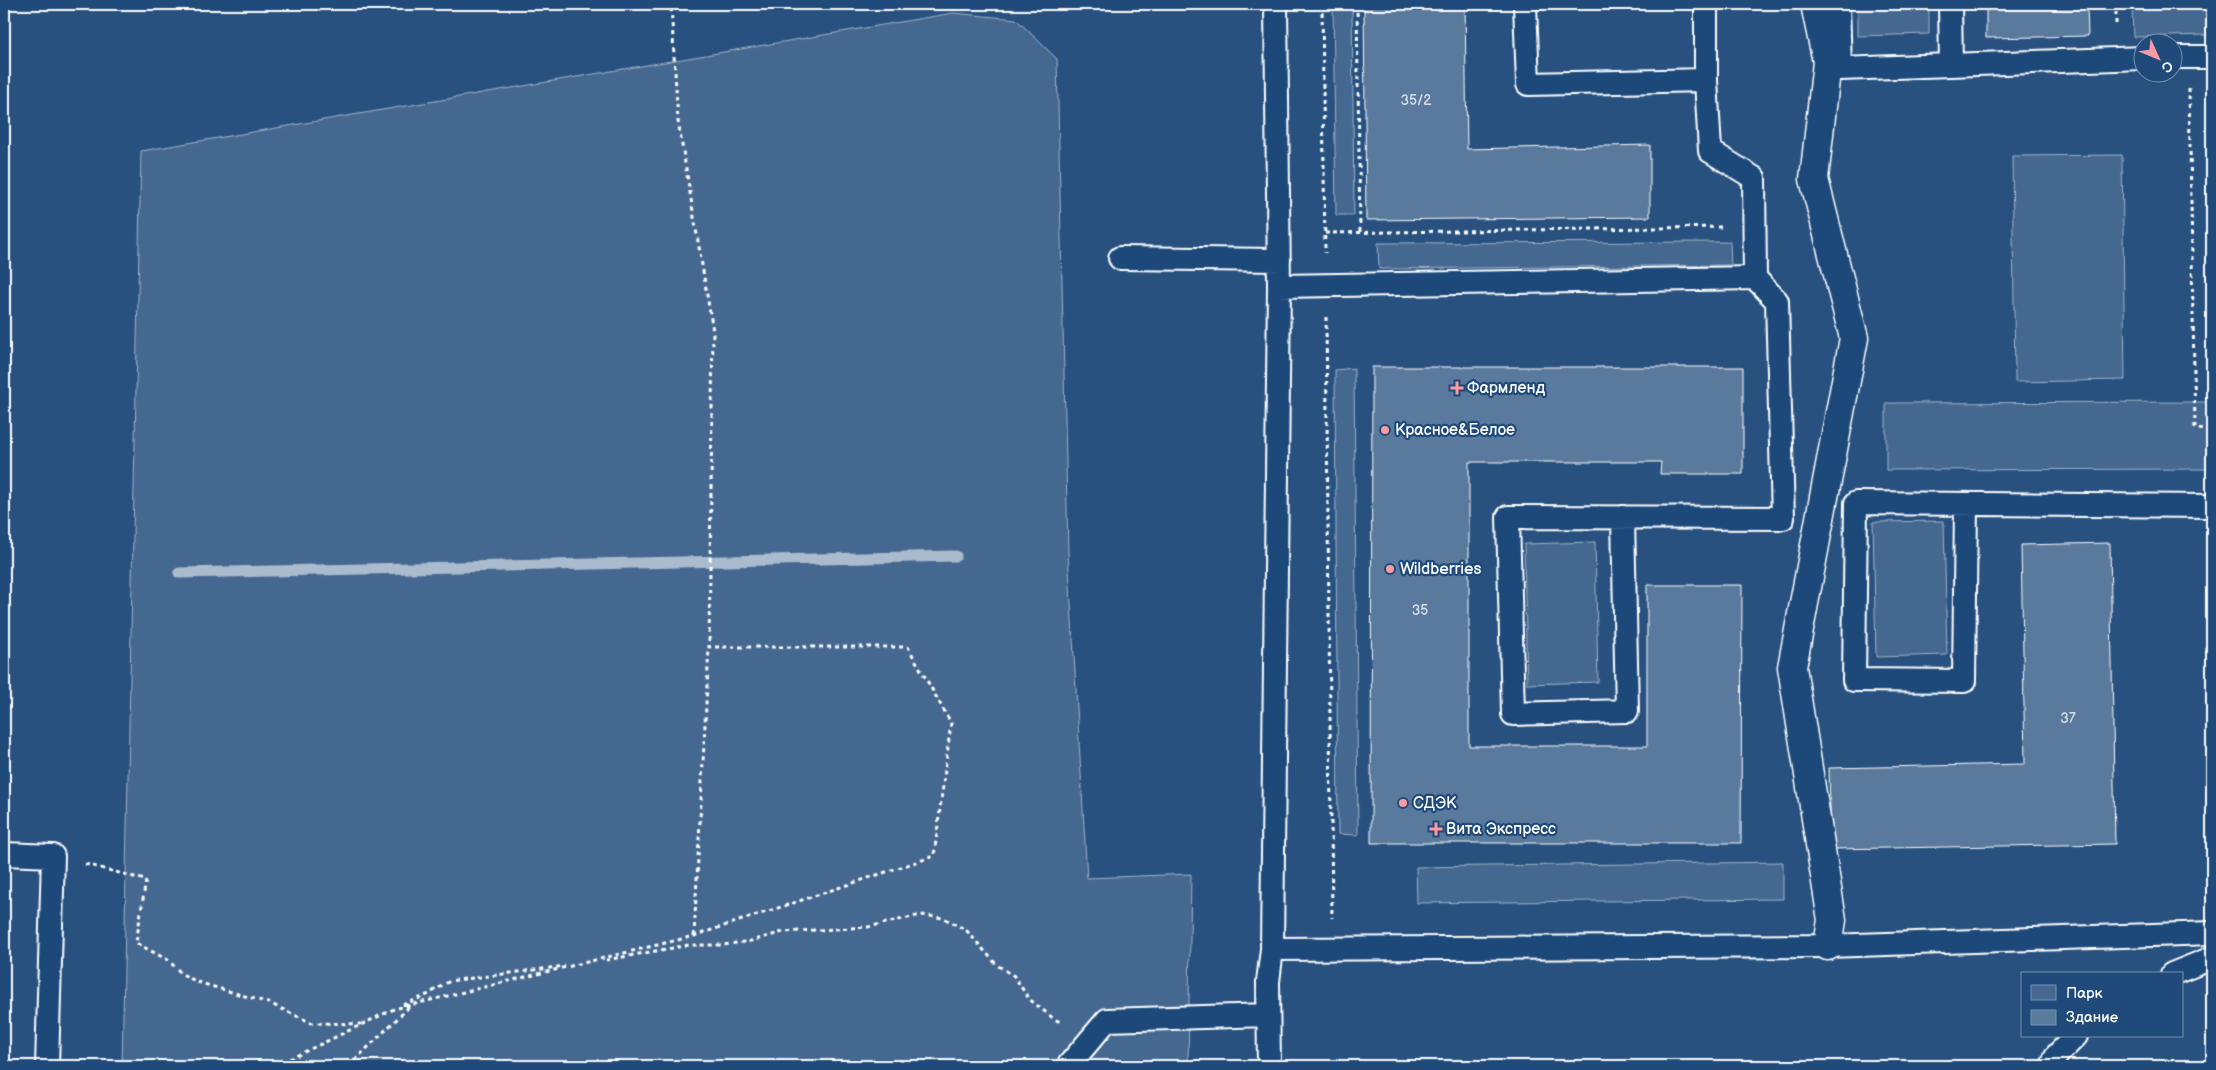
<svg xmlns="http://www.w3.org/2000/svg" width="2216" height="1070" viewBox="0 0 2216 1070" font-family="'Balsamiq Sans',sans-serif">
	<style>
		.green { fill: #446890; stroke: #a2b4c8 }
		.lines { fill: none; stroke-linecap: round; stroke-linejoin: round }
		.stream { stroke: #aabbcd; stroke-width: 11 }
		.building { fill: #5a7a9d; stroke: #fff }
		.service-casing { stroke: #fff; stroke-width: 26 }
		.pedestrian-casing { stroke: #fff; stroke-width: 31 }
		.path { stroke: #fff; stroke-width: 3; stroke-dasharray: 4 4; stroke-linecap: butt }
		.service { stroke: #1f4a7a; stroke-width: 22 }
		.pedestrian { stroke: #1f4a7a; stroke-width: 28 }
		.poi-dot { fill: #ff9aa2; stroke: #1f4a7a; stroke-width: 2 }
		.labels { text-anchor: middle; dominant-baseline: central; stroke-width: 4.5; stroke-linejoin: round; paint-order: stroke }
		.number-label { font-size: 14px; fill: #d6dee6 }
		.poi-label { font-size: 16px; fill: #fff; stroke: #1f4a7a; text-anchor: start }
	</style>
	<rect width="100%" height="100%" fill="#28517f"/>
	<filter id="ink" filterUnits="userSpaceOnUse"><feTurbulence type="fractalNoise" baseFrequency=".02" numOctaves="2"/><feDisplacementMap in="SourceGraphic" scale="10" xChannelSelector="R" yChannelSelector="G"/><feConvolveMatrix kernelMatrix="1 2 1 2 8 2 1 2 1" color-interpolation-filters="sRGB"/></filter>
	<g filter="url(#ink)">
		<path class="green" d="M 1333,4 L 1352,4 L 1354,215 L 1336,215 Z
			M 1858,4 L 1929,4 L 1929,34 L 1858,36 Z
			M 2132,4 L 2207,4 L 2208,35 L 2133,37 Z
			M 953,13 L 1016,19 L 1057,59 L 1068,552 L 1087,878 L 1191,874 L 1188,1066 L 122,1066 L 141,151 Z
			M 2122,155 L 2125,380 L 2015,382 L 2012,156 Z
			M 1730,242 L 1731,265 L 1379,269 L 1378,243 Z
			M 1354,368 L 1358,835 L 1338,834 L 1335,370 Z
			M 2212,402 L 2212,469 L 1886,470 L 1886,403 Z
			M 1944,521 L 1947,655 L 1876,657 L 1873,522 Z
			M 1595,542 L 1598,682 L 1527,684 L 1524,544 Z
			M 1783,862 L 1783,899 L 1417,903 L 1416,867 Z"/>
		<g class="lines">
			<path class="stream" d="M 179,573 L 956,556"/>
		</g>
		<path class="building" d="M 1364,4 L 1465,4 L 1467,149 L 1650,145 L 1650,217 L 1366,220 Z
			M 1986,4 L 2087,4 L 2088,36 L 1986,38 Z
			M 1372,367 L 1743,367 L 1743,474 L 1660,474 L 1661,462 L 1469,462 L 1469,746 L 1647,746 L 1647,585 L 1742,585 L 1741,843 L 1371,843 Z
			M 2110,543 L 2115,844 L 1831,849 L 1829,768 L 2025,764 L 2021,545 Z"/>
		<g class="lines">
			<g class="service-casing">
				<path id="service" d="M 1525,4 L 1528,84 L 1706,80
					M 1706,4 L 1706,80 L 1710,151 L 1754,178 L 1755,278
					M 1838,4 L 1840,69 L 2144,58
					M 1950,4 L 1951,65
					M 2174,57 L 2212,57
					M 1120,258 L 1279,260
					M 1279,286 L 1755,278 L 1777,301 L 1783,518 L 1508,517 L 1513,714 L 1627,711 L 1623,517
					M 1966,504 L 1964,681 L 1854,680 L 1856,503 L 2212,506
					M 4,854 L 53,856 L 47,1066
					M 1272,949 L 1828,946 L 2212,933
					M 2172,974 L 2212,958
					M 1068,1066 L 1107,1020 L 1268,1015
					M 1269,1066 L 1268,982 L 1272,949 L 1279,286 L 1276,4
					M 2052,1066 L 2056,1056 L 2076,1036"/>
			</g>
			<g class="pedestrian-casing">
				<path id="pedestrian" d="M 1815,4 L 1827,62 L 1814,179 L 1854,338 L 1792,667 L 1832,920 L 1828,946"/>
			</g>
			<path class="path" d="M 1322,4 L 1325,253
				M 1357,4 L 1360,233
				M 2116,4 L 2116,28
				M 2189,88 L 2195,428 L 2212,432
				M 1325,233 L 1723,227
				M 1326,317 L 1332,918
				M 85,864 L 146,880 L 136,943 L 168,960 L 182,974 L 197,982 L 269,1003 L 312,1023 L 361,1024
				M 694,936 L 709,647
				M 606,960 L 689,945 L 723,945 L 751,941 L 783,932 L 868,927 L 921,915 L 944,918 L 966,930 L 997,965 L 1014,976 L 1029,999 L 1054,1019 L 1063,1023
				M 403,1005 L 427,995 L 450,981 L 565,966
				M 275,1066 L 394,1009 L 694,936 L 934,856 L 951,723 L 908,647 L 709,647 L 713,331 L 678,121 L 671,6 L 675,4
				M 349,1066 L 410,1006"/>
			<use href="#service" class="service"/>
			<use href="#pedestrian" class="pedestrian"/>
		</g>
	</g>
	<g class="poi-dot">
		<path d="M1454.5 380.5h5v5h5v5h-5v5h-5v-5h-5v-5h5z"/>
		<circle cx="1385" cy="430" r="5"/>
		<circle cx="1390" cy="569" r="5"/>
		<circle cx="1403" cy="803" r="5"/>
		<path d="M1433.5 821.5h5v5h5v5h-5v5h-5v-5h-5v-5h5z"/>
	</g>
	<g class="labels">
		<g class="number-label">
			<text x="1416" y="100">35/2</text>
			<text x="1420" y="610">35</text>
			<text x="2068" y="718">37</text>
		</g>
		<g class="poi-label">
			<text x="1467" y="388">Фармленд</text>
			<text x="1395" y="430">Красное&amp;Белое</text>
			<text x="1400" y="569">Wildberries</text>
			<text x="1413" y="803">СДЭК</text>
			<text x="1446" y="829">Вита Экспресс</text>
		</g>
	</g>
	<rect width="2216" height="1070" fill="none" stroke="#1f4a7a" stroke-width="20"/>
	<rect x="10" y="10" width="2196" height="1050" fill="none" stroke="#fff" stroke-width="2" filter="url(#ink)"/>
	<rect x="2021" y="972" width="162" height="65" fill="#1f4a7a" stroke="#7992af"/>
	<rect x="2031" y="985" width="25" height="15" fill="#446890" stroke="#7992af"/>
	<text x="2066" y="998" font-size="15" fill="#ffffff">Парк</text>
	<rect x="2031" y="1010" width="25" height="15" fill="#5a7a9d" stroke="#7992af"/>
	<text x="2066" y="1022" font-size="15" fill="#ffffff">Здание</text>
	<g transform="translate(2158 58) rotate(134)"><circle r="24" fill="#1f4a7a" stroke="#7992af"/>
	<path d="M0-4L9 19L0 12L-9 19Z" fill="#ff9aa2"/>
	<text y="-8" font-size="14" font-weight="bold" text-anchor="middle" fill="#ffffff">С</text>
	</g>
</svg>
